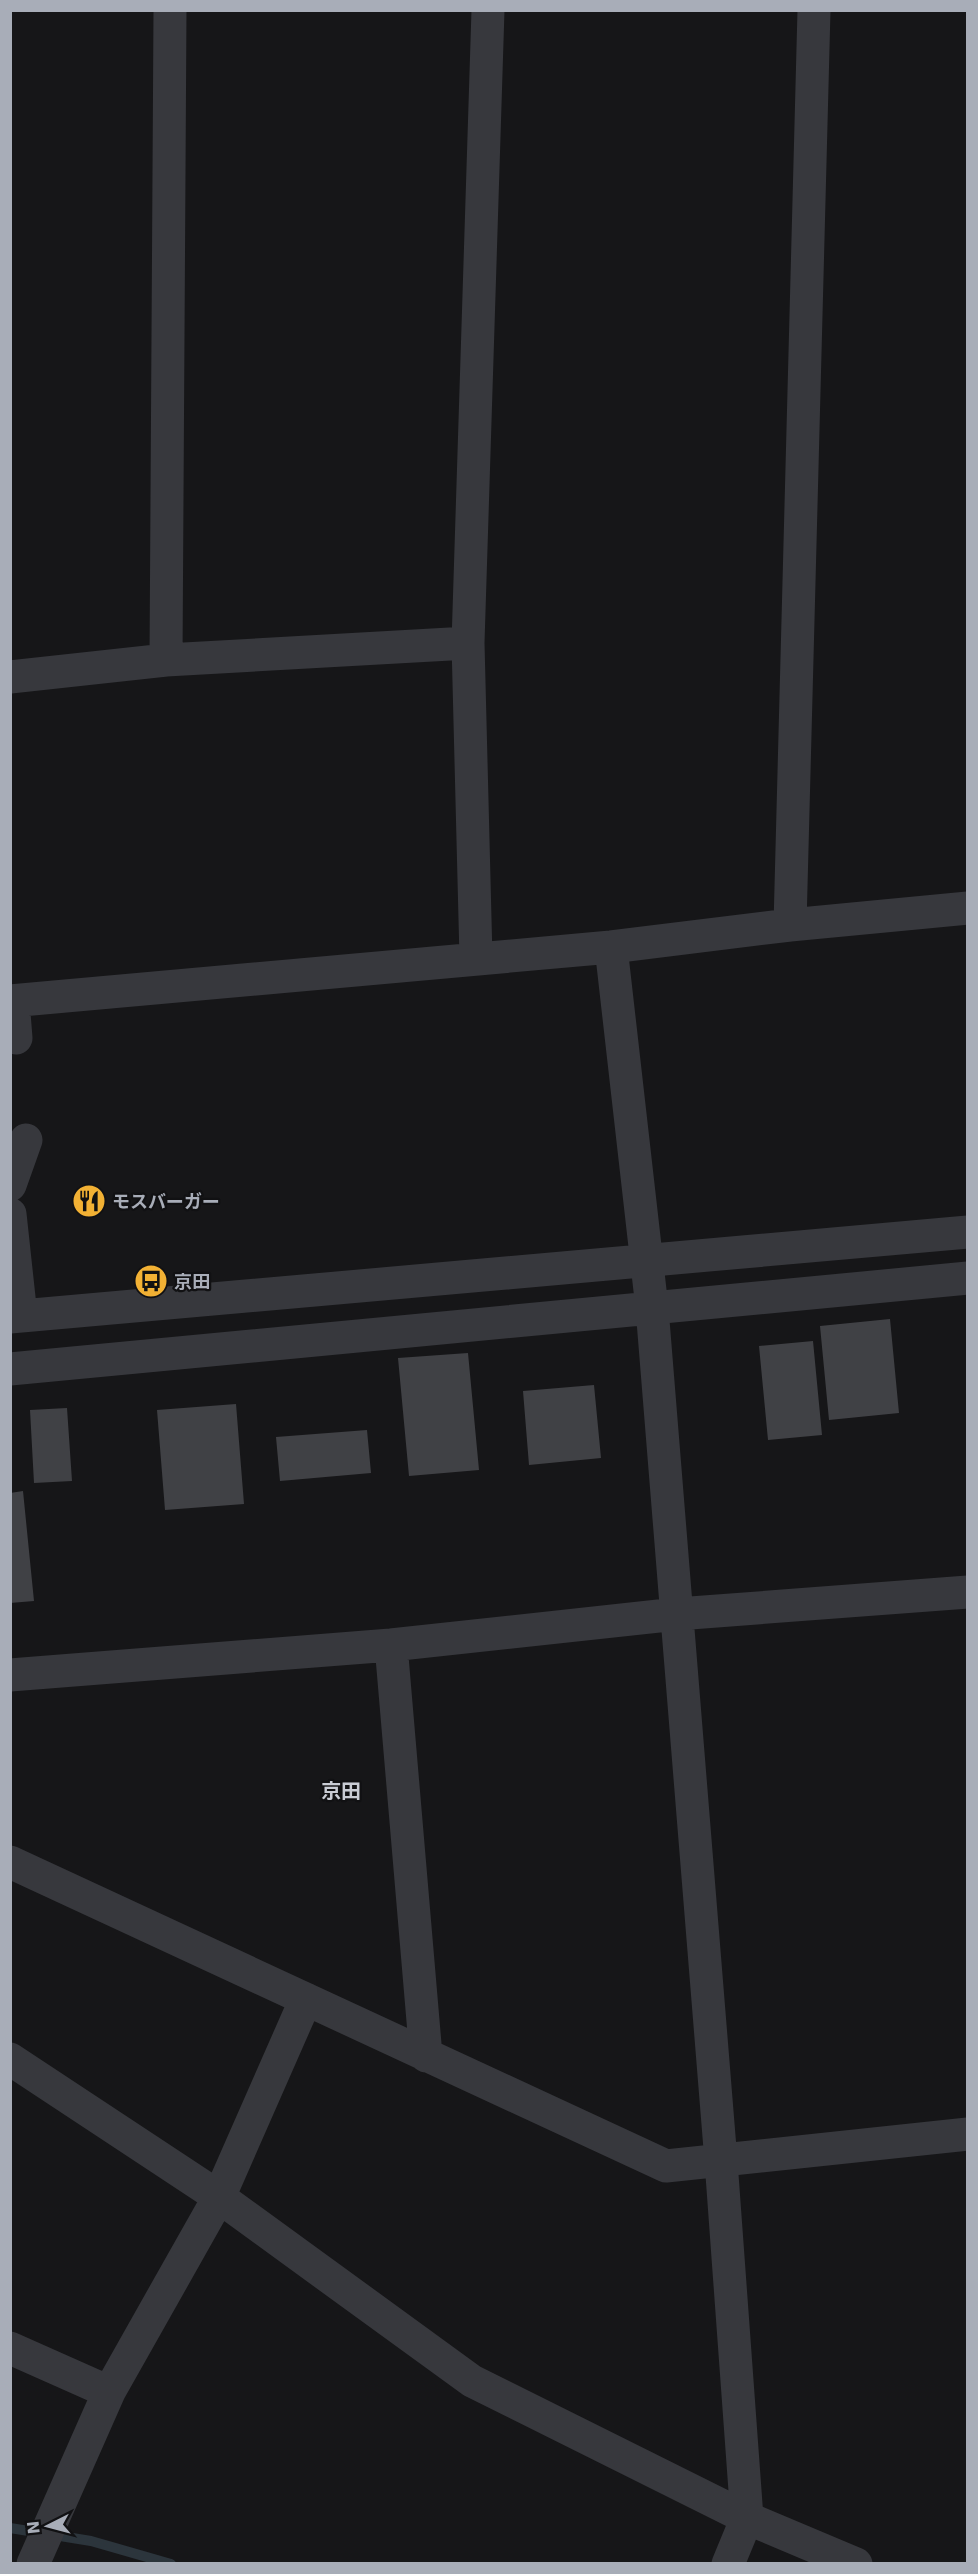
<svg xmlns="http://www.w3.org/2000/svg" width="978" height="2574" viewBox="0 0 978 2574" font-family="'DejaVu Sans','Noto Sans JP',sans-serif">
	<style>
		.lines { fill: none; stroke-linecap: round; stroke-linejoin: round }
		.stream { stroke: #2c353c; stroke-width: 10 }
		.building { fill: #404145 }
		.minor { stroke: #37383d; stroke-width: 33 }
		.labels { text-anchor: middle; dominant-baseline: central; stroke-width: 4.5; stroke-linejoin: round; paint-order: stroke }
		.poi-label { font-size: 18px; font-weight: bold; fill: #a8adb8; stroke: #111113; text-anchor: start }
		.neighbourhood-label { font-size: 20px; font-weight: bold; fill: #c9ccd4; stroke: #111113 }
	</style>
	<rect width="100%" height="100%" fill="#161618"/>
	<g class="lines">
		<path class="stream" d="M 10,2528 L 91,2541 L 171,2564"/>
	</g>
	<path class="building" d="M 890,1319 L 899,1413 L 829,1420 L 820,1326 Z
		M 813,1341 L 822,1435 L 768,1440 L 759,1346 Z
		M 468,1353 L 479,1470 L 409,1476 L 398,1358 Z
		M 594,1385 L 601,1458 L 529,1465 L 523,1391 Z
		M 236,1404 L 244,1504 L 165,1510 L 157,1410 Z
		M 67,1408 L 72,1481 L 34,1483 L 30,1410 Z
		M 367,1430 L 371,1473 L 280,1481 L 276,1437 Z
		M 23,1491 L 34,1601 L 10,1603 L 10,1493 Z"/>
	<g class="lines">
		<path class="minor" d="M 166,660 L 170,10
			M 10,677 L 166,660 L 468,643
			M 790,925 L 814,10
			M 611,947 L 652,1308 L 721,2161 L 747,2518 L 728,2564
			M 476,958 L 468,643 L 488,10
			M 10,1001 L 611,947 L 790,925 L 968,908
			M 13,1001 L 16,1038
			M 10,1185 L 26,1140
			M 10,1214 L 21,1316
			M 10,1317 L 968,1232
			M 10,1369 L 968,1278
			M 391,1645 L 426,2056
			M 10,1675 L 391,1645 L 677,1614 L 968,1592
			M 10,1862 L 666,2166 L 968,2134
			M 10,2059 L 219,2197 L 472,2381 L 747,2518 L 856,2564
			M 10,2348 L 109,2392
			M 33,2564 L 109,2392 L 219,2197 L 306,1999"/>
	</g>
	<defs>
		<g id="restaurant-disc" transform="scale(1.725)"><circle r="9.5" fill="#f2b134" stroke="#111113"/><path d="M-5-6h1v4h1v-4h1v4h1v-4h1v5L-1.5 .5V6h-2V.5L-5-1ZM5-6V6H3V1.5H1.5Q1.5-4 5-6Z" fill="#111"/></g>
		<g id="bus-disc" transform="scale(1.725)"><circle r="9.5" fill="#f2b134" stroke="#111113"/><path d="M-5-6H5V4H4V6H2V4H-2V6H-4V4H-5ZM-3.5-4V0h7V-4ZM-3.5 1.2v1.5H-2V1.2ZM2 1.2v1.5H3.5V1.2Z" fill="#111"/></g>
	</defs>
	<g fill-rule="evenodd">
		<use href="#restaurant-disc" x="89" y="1201"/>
		<use href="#bus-disc" x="151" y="1281"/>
	</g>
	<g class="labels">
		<g class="poi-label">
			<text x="112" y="1201">モスバーガー</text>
			<text x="174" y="1281">京田</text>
		</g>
		<g class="neighbourhood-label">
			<text x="341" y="1791">京田</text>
		</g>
	</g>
	<rect width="978" height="2574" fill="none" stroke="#a8adb8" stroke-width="24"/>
	<g transform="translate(48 2526) rotate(264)" stroke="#111113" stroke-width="4.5" paint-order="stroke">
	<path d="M0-4.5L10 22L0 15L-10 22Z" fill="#a8adb8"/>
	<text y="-9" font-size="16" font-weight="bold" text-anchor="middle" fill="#a8adb8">N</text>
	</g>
</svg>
